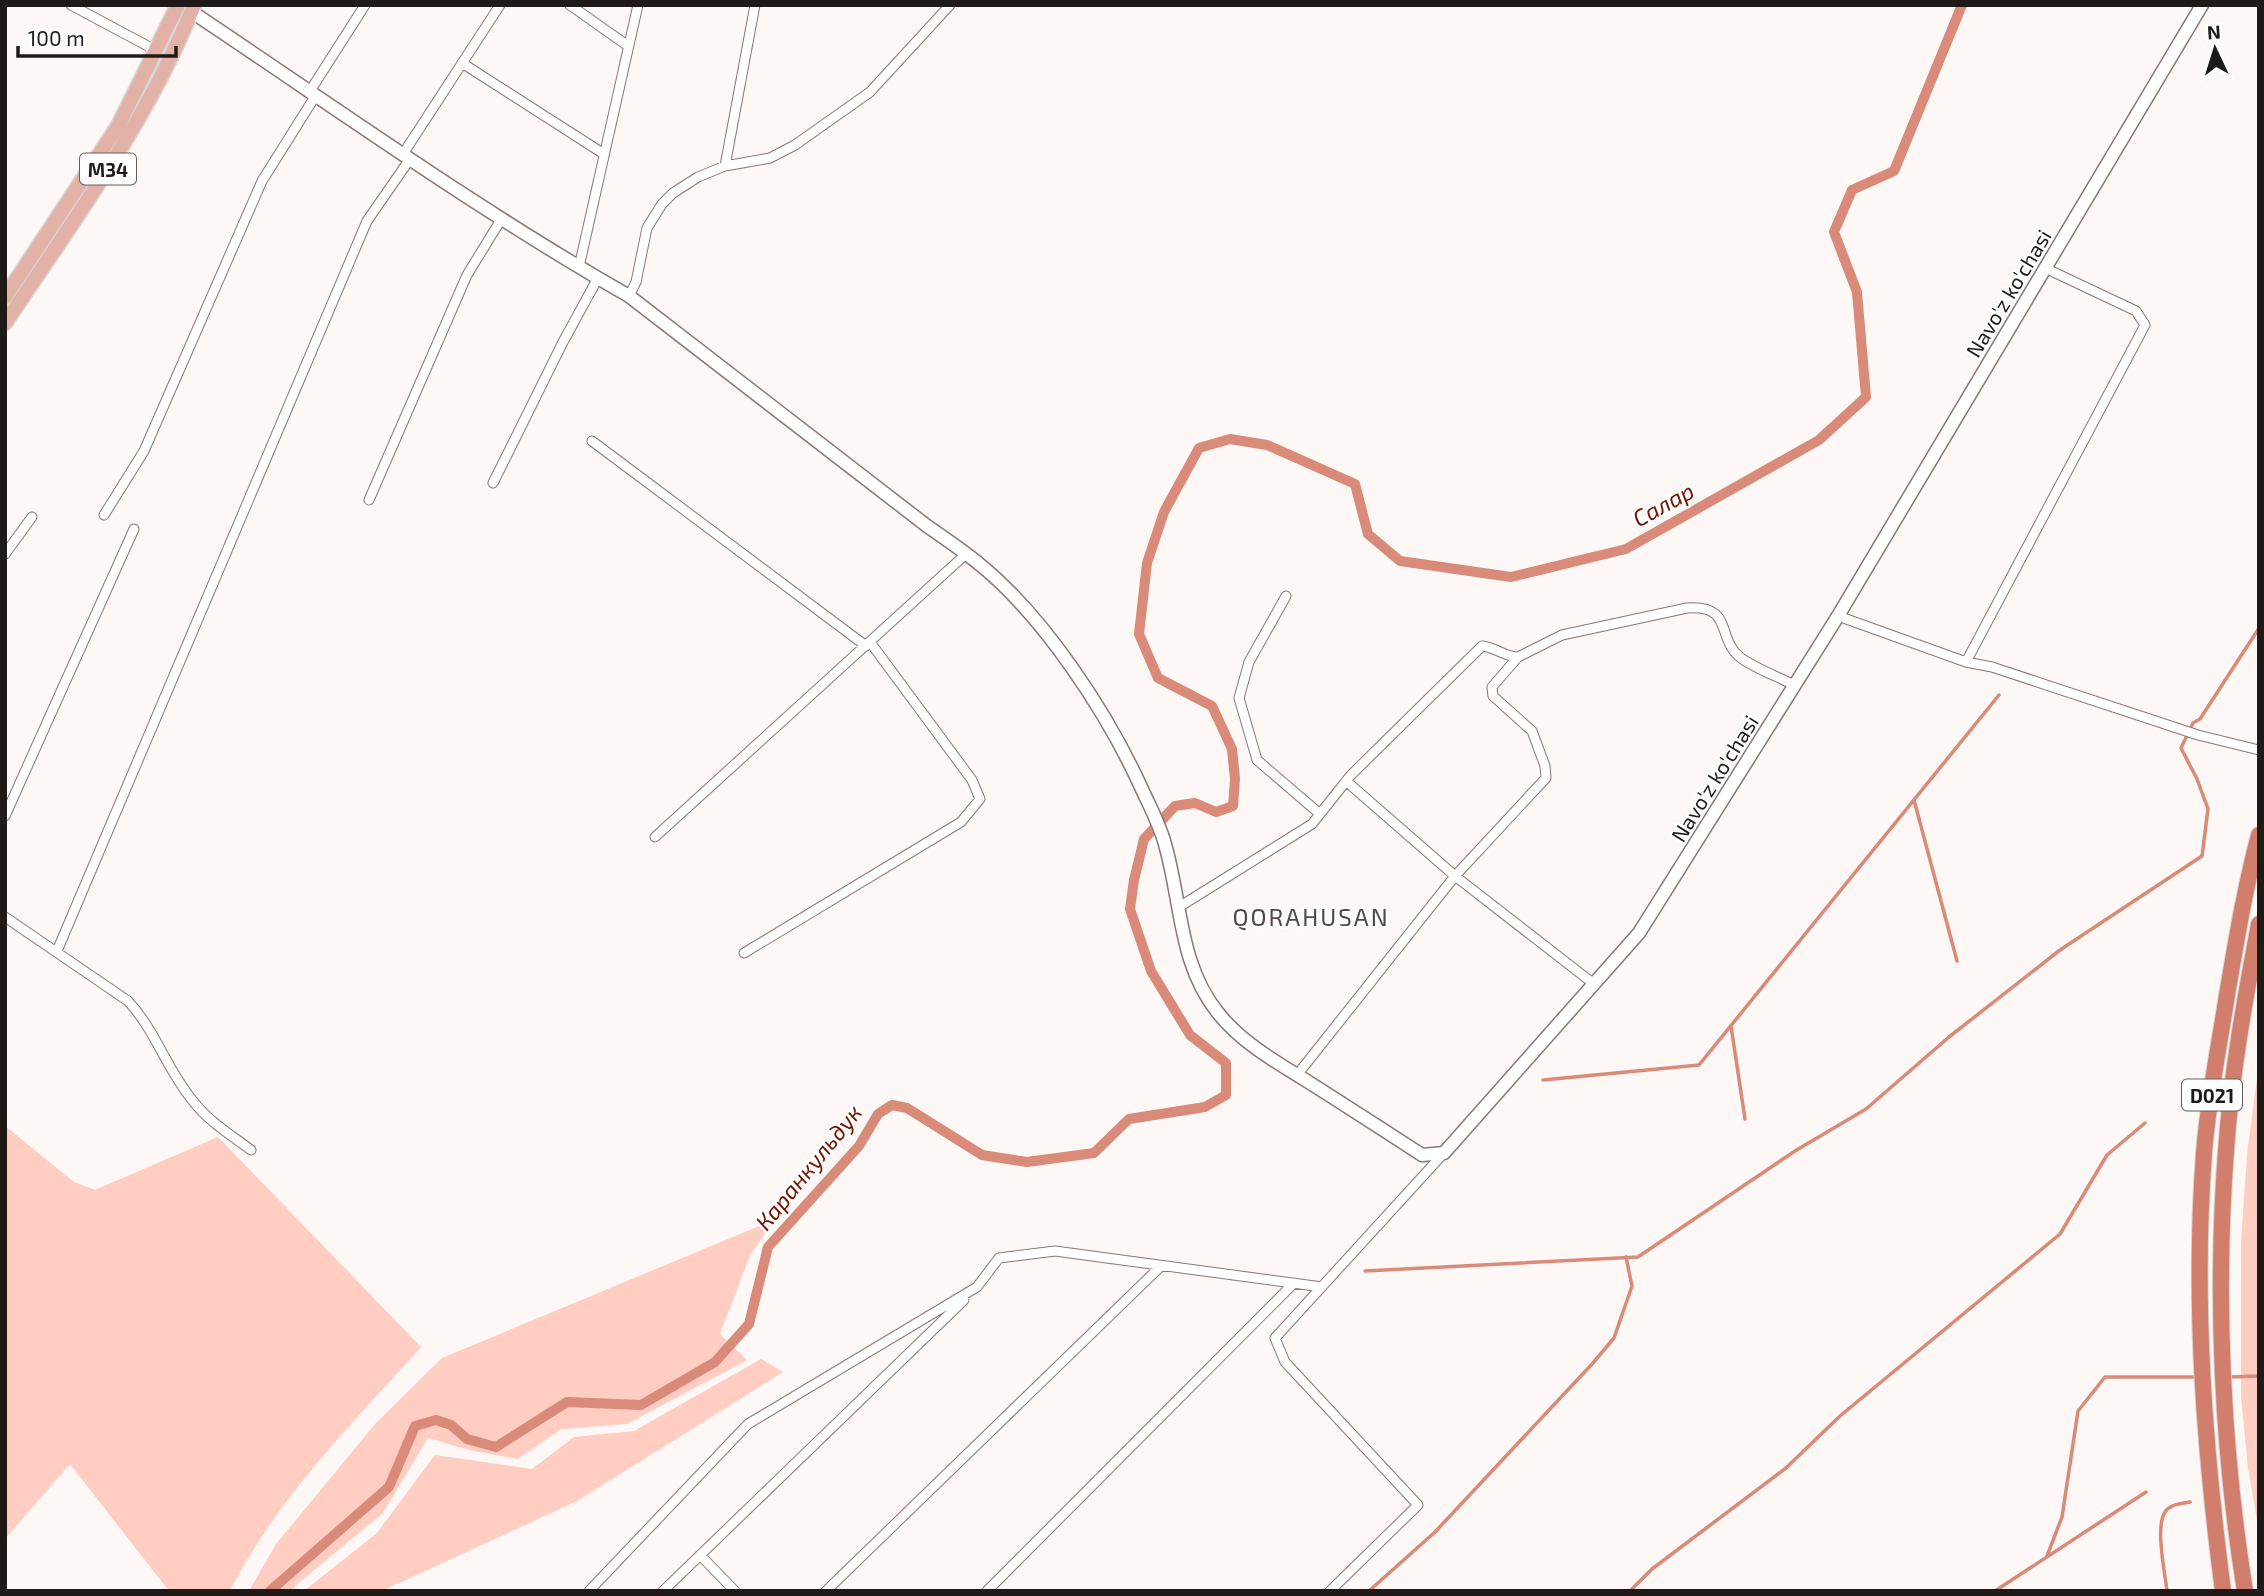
<svg xmlns="http://www.w3.org/2000/svg" width="2264" height="1596" viewBox="0 0 2264 1596" font-family="'Exo 2',sans-serif">
	<style>
		.green { fill: #ffcdc1 }
		.lines { fill: none; stroke-linecap: round; stroke-linejoin: round }
		.stream { stroke: #d98a78; stroke-width: 3.5 }
		.canal { stroke: #d98a78; stroke-width: 10 }
		.street-casing { stroke: #867875; stroke-width: 11 }
		.secondary-casing { stroke: #867875; stroke-width: 15 }
		.primary-casing { stroke: #d7d6d5; stroke-width: 17 }
		.highway-casing { stroke: #d7d6d5; stroke-width: 18 }
		.street { stroke: #fff; stroke-width: 9 }
		.secondary { stroke: #fff; stroke-width: 12 }
		.primary { stroke: #e3b2a7; stroke-width: 14 }
		.highway { stroke: #d17e6c; stroke-width: 16 }
		.labels { text-anchor: middle; dominant-baseline: central; stroke-width: 5; stroke-linejoin: round; paint-order: stroke }
		.shield { fill: #fff; stroke: #625f5d; stroke-width: 2 }
		.shield-label { font-size: 19px; font-weight: bold; fill: #1f1a18 }
		.street-label { font-size: 21px; fill: #1f1a18; stroke: #fff }
		.water-label { font-size: 23px; font-style: italic; fill: #721301; stroke: #fff }
		.quarter-label { font-size: 24px; letter-spacing: 2px; fill: #544744; stroke: #fff }
	</style>
	<rect width="100%" height="100%" fill="#fdf7f5"/>
	<path class="green" d="M 2259,1063 L 2259,1532 L 2248,1468 L 2241,1396 L 2241,1243 L 2247,1154 Z
		M 5,1126 L 74,1182 L 95,1190 L 218,1137 L 421,1347 C 352,1424 277,1498 230,1591 L 169,1591 L 70,1464 L 5,1539 Z
		M 776,1219 L 751,1253 L 720,1334 L 747,1360 L 627,1424 L 561,1429 L 518,1459 L 473,1451 L 428,1438 L 383,1513 L 295,1586 L 293,1591 L 249,1591 L 276,1544 L 376,1423 L 442,1358 Z
		M 761,1359 L 783,1372 L 577,1501 L 382,1591 L 304,1591 L 377,1533 L 435,1455 L 532,1469 L 574,1437 L 634,1431 Z"/>
	<g class="lines">
		<path class="stream" d="M 1914,800 L 1957,961
			M 1731,1026 L 1745,1119
			M 1543,1080 L 1699,1065 L 1999,695
			M 1365,1271 L 1638,1257 L 1795,1151 L 1866,1109 L 1949,1037 L 2060,950 L 2202,856 L 2208,809 L 2197,779 L 2181,748 L 2193,723 L 2200,719 L 2259,628
			M 2229,1377 L 2259,1376
			M 2047,1556 L 2062,1517 L 2078,1411 L 2105,1377 L 2197,1377
			M 1369,1591 L 1435,1532 L 1593,1363 L 1614,1338 L 1632,1286 L 1626,1257
			M 1630,1591 L 1652,1569 L 1786,1468 L 1840,1416 L 2060,1234 L 2107,1155 L 2145,1123
			M 1995,1591 L 2146,1492
			M 2167,1591 C 2165,1573 2155,1527 2165,1512 C 2170,1504 2181,1504 2190,1502"/>
		<path class="canal" d="M 270,1591 L 389,1487 L 415,1426 L 436,1420 L 451,1425 L 467,1439 L 496,1447 L 567,1402 L 641,1405 L 715,1362 L 749,1324 L 768,1247 L 859,1146 L 878,1114 L 892,1105 L 907,1108 L 982,1155 L 1027,1162 L 1094,1153 L 1129,1119 L 1205,1107 L 1226,1095 L 1226,1063 L 1190,1035 L 1151,971 L 1130,909 L 1134,880 L 1144,839 L 1175,806 L 1195,803 L 1216,812 L 1233,806 L 1235,779 L 1232,749 L 1212,706 L 1158,678 L 1139,634 L 1147,563 L 1164,512 L 1199,448 L 1230,439 L 1267,445 L 1355,484 L 1368,534 L 1400,561 L 1511,577 L 1626,549 L 1819,440 L 1866,397 L 1857,292 L 1834,232 L 1852,190 L 1894,171 L 1962,5"/>
		<g class="street-casing">
			<path id="street" d="M 71,5 L 157,51
				M 570,5 L 628,46
				M 462,63 L 604,154
				M 310,91 L 365,5
				M 403,154 L 500,5
				M 725,166 L 755,5
				M 579,267 L 638,5
				M 629,296 L 636,282 L 647,228 L 662,204 L 673,193 L 698,177 L 725,166 L 770,158 L 795,145 L 870,92 L 950,5
				M 592,441 L 866,646
				M 493,483 L 563,342 L 598,278
				M 369,500 L 467,275 L 502,218
				M 104,515 L 144,451 L 262,181 L 316,95
				M 5,554 L 32,517
				M 1286,596 L 1249,662 L 1239,698 L 1257,760 L 1320,814
				M 1838,616 L 1966,662 L 1992,667 L 2198,735 L 2259,750
				M 1966,662 L 2145,325 L 2136,311 L 2045,268
				M 1346,781 L 1455,876 L 1594,984
				M 5,816 L 134,529
				M 655,837 L 966,554
				M 1179,907 L 1312,824 L 1351,775 L 1482,646 C 1495,647 1505,657 1518,657 L 1562,635 L 1687,608 C 1735,605 1715,638 1741,658 C 1756,669 1777,676 1794,685
				M 5,917 L 128,1001 C 156,1031 167,1070 193,1101 C 208,1121 231,1135 251,1150
				M 57,951 L 367,221 L 410,159
				M 744,953 L 961,822 L 980,799 L 972,780 L 870,642
				M 1297,1075 L 1455,876 L 1546,778 L 1545,766 L 1532,731 L 1493,696 L 1492,687 L 1518,657
				M 700,1555 L 735,1591
				M 589,1591 L 748,1424 L 977,1287 L 999,1258 L 1055,1251 L 1322,1287
				M 663,1591 L 964,1300
				M 826,1591 L 1161,1266
				M 987,1591 L 1294,1283
				M 1330,1591 L 1418,1505 L 1285,1362 L 1275,1338 L 1444,1153"/>
		</g>
		<g class="secondary-casing">
			<path id="secondary" d="M 192,12 C 336,108 478,210 629,296 L 927,526 C 946,539 965,552 983,567 C 1045,619 1106,711 1140,785 C 1149,805 1161,826 1166,848 C 1182,906 1179,964 1218,1013 C 1243,1044 1278,1063 1310,1083 C 1348,1107 1385,1131 1422,1155 L 1444,1153 L 1639,933 L 1838,616 L 2202,5"/>
		</g>
		<g class="primary-casing">
			<path id="primary" d="M 5,297 L 118,126 L 178,5
				M 5,323 C 74,220 148,120 194,5"/>
		</g>
		<g class="highway-casing">
			<path id="highway" d="M 2223,1591 C 2204,1446 2193,1299 2204,1153 C 2208,1100 2219,1047 2227,995 C 2236,942 2245,887 2259,835
				M 2245,1591 C 2222,1448 2215,1295 2226,1151 C 2231,1075 2245,999 2259,924"/>
		</g>
		<use href="#street" class="street"/>
		<use href="#secondary" class="secondary"/>
		<use href="#primary" class="primary"/>
		<use href="#highway" class="highway"/>
	</g>
	<g class="labels">
		<g class="shield">
			<rect x="80" y="153.5" width="56" height="31" rx="5"/>
			<rect x="2182" y="1079.5" width="60" height="31" rx="5"/>
		</g>
		<g class="shield-label">
			<text x="108" y="169">M34</text>
			<text x="2212" y="1095">D021</text>
		</g>
		<g class="street-label">
			<text transform="translate(2008 293) rotate(-59)">Navo'z ko'chasi</text>
			<text transform="translate(1714 778) rotate(-58)">Navo'z ko'chasi</text>
		</g>
		<g class="water-label">
			<text transform="translate(1663 504) rotate(-29)">Салар</text>
			<text transform="translate(808 1167) rotate(-51)">Каранкульдук</text>
		</g>
		<g class="quarter-label">
			<text x="1311" y="916">QORAHUSAN</text>
		</g>
	</g>
	<rect width="2264" height="1596" fill="none" stroke="#1f1a18" stroke-width="14"/>
	<g transform="translate(2215 49) rotate(356)" stroke="#ffffff" stroke-width="5" paint-order="stroke">
	<path d="M0-5L12 26L0 18L-12 26Z" fill="#1f1a18"/>
	<text y="-10" font-size="19" font-weight="bold" text-anchor="middle" fill="#1f1a18">N</text>
	</g>
	<path d="M18 46v10h158v-10" fill="none" stroke="#1f1a18" stroke-width="3.5"/>
	<text x="28" y="46" font-size="21" fill="#1f1a18" stroke="#ffffff" stroke-width="5" paint-order="stroke">100 m</text>
</svg>
